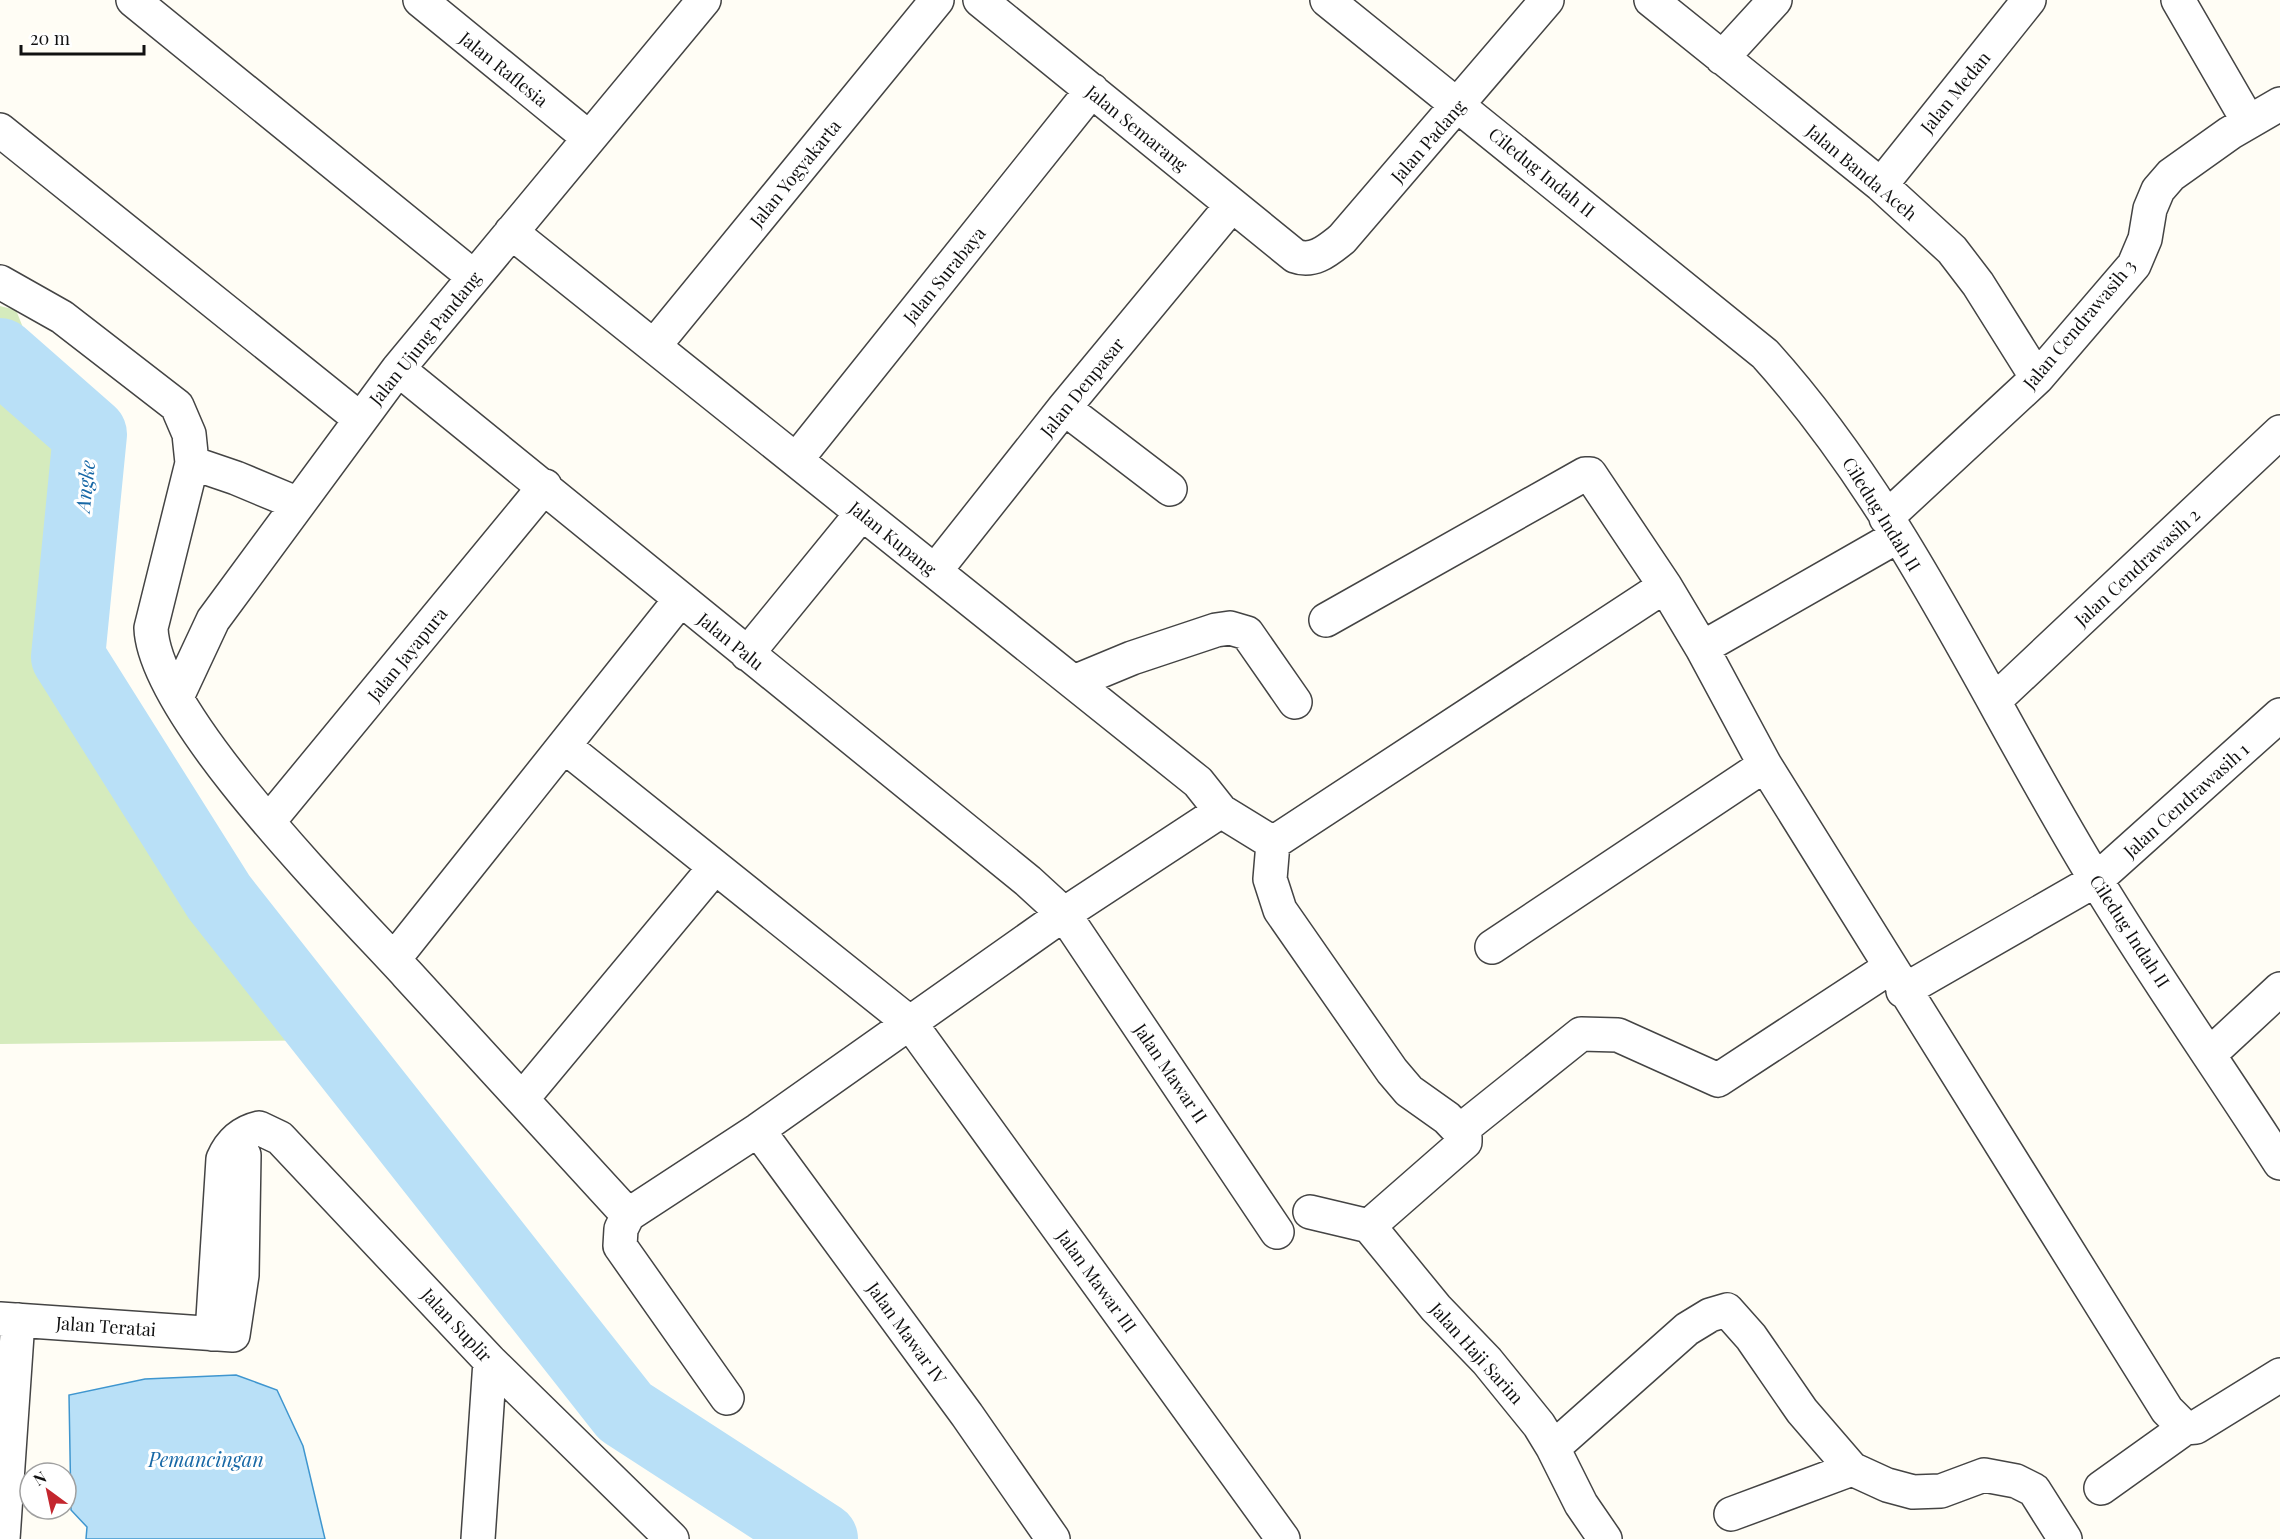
<svg xmlns="http://www.w3.org/2000/svg" width="2280" height="1539" viewBox="0 0 2280 1539" font-family="'Playfair Display',serif">
	<style>
		.green { fill: #d5ebbd }
		.water { fill: #b9e0f7; stroke: #3f96cf; stroke-width: 1.5 }
		.lines { fill: none; stroke-linecap: round; stroke-linejoin: round }
		.river { stroke: #b9e0f7; stroke-width: 74 }
		.minor-casing { stroke: #444; stroke-width: 36 }
		.minor { stroke: #fff; stroke-width: 33 }
		.labels { text-anchor: middle; dominant-baseline: central; stroke-width: 6; stroke-linejoin: round; paint-order: stroke }
		.street-label { font-size: 18px; fill: #111; stroke: #fff }
		.water-label { font-size: 20px; font-style: italic; fill: #1768a6; stroke: #fff }
	</style>
	<rect width="100%" height="100%" fill="#fffdf5"/>
	<path class="green" d="M 0,306 L 16,310 L 71,448 L 36,645 L 337,1040 L 0,1044 Z"/>
	<path class="water" d="M 236,1375 L 277,1390 L 303,1446 L 325,1539 L 86,1539 L 87,1527 L 71,1510 L 69,1395 L 145,1379 Z"/>
	<g class="lines">
		<path class="river" d="M 0,355 L 90,434 L 68,657 L 219,897 L 625,1412 L 821,1539"/>
		<g class="minor-casing">
			<path id="minor" d="M 133,0 L 474,277
				M 420,0 L 589,138
				M 980,0 L 1295,256 C 1314,263 1328,250 1342,239 L 1547,0
				M 1327,0 L 1765,354 C 1904,508 1988,704 2096,880 C 2154,976 2219,1068 2280,1163
				M 1651,0 L 1881,185 L 1952,250 L 1978,284 L 2037,378
				M 2178,0 L 2248,121
				M 1722,58 L 1775,0
				M 0,130 L 360,419
				M 1881,185 L 2029,0
				M 511,232 L 1198,782 L 1221,811 L 1273,843
				M 0,282 L 62,317 L 177,406 L 189,434 L 192,463 L 151,628 C 154,716 344,905 407,974 C 480,1054 554,1134 628,1215 L 621,1229 L 620,1246 L 727,1398
				M 654,346 L 937,0
				M 398,369 L 1028,881 L 1064,914 L 1277,1232
				M 1064,408 L 1170,489
				M 796,460 L 1092,90
				M 192,463 L 236,478 L 296,503
				M 1886,518 L 2037,378 L 2134,265 L 2145,239 L 2150,209 L 2158,190 L 2171,175 L 2230,133 L 2280,104
				M 935,571 L 1064,408 L 1232,205
				M 1326,620 L 1585,474 L 1590,474 L 1665,586 L 1702,648 L 1765,765 L 2167,1410 L 2185,1428 L 2196,1427 L 2280,1375
				M 1702,648 L 1898,536
				M 747,654 L 862,513
				M 1074,682 L 1132,658 L 1216,630 L 1230,628 L 1247,633 L 1295,702
				M 177,697 L 213,620 L 398,369 L 704,0
				M 1994,701 L 2280,432
				M 564,746 L 910,1023 L 1283,1539
				M 269,821 L 545,486
				M 1273,843 L 1270,879 L 1280,910 L 1392,1071 L 1409,1091 L 1447,1118 L 1465,1137 L 1465,1142 L 1369,1226
				M 1273,843 L 1665,586
				M 1492,947 L 1765,765
				M 394,959 L 680,600
				M 1903,991 L 2096,880 L 2280,715
				M 2210,1054 L 2280,989
				M 522,1099 L 715,867
				M 758,1130 L 967,1415 L 1053,1539
				M 1461,1130 L 1581,1034 L 1618,1035 L 1718,1080 L 1889,968
				M 1310,1212 L 1369,1226 L 1436,1308 L 1487,1361 L 1539,1425 L 1553,1448 L 1581,1504 L 1605,1539
				M 628,1215 L 758,1130 L 1064,914 L 1221,811
				M 0,1319 L 233,1335 L 242,1275 L 244,1155
				M 212,1334 L 223,1159 C 230,1143 242,1132 259,1128 L 280,1138 L 490,1361 L 672,1539
				M 1553,1448 L 1687,1329 L 1710,1315 L 1727,1310 L 1751,1337 L 1802,1411 L 1852,1469 L 1887,1485 L 1913,1492 L 1941,1491 L 1984,1475 L 2016,1481 L 2034,1490 L 2065,1539
				M 2101,1488 L 2185,1428
				M 1731,1514 L 1852,1469
				M 3,1539 L 18,1320
				M 478,1539 L 490,1361"/>
		</g>
		<use href="#minor" class="minor"/>
	</g>
	<g class="labels">
		<g class="street-label">
			<text transform="translate(504 69) rotate(39)">Jalan Raflesia</text>
			<text transform="translate(1955 92) rotate(-51)">Jalan Medan</text>
			<text transform="translate(1137 128) rotate(39)">Jalan Semarang</text>
			<text transform="translate(1428 141) rotate(-49)">Jalan Padang</text>
			<text transform="translate(1542 172) rotate(39)">Ciledug Indah II</text>
			<text transform="translate(1862 172) rotate(40)">Jalan Banda Aceh</text>
			<text transform="translate(795 173) rotate(-51)">Jalan Yogyakarta</text>
			<text transform="translate(944 275) rotate(-51)">Jalan Surabaya</text>
			<text transform="translate(2079 324) rotate(-50)">Jalan Cendrawasih 3</text>
			<text transform="translate(425 338) rotate(-51)">Jalan Ujung Pandang</text>
			<text transform="translate(1082 387) rotate(-51)">Jalan Denpasar</text>
			<text transform="translate(1882 514) rotate(58)">Ciledug Indah II</text>
			<text transform="translate(893 538) rotate(39)">Jalan Kupang</text>
			<text transform="translate(2137 567) rotate(-43)">Jalan Cendrawasih 2</text>
			<text transform="translate(731 641) rotate(39)">Jalan Palu</text>
			<text transform="translate(407 654) rotate(-51)">Jalan Jayapura</text>
			<text transform="translate(2186 800) rotate(-42)">Jalan Cendrawasih 1</text>
			<text transform="translate(2130 931) rotate(57)">Ciledug Indah II</text>
			<text transform="translate(1171 1073) rotate(56)">Jalan Mawar II</text>
			<text transform="translate(1097 1281) rotate(54)">Jalan Mawar III</text>
			<text transform="translate(457 1325) rotate(47)">Jalan Suplir</text>
			<text transform="translate(106 1326) rotate(4)">Jalan Teratai</text>
			<text transform="translate(907 1333) rotate(54)">Jalan Mawar IV</text>
			<text transform="translate(1477 1353) rotate(48)">Jalan Haji Sarim</text>
		</g>
		<g class="water-label">
			<text transform="translate(84 486) rotate(-84)">Angke</text>
			<text x="206" y="1458">Pemancingan</text>
		</g>
	</g>
	<g transform="translate(48 1491) rotate(327)"><circle r="28" fill="#ffffff" stroke="#a0a0a0" stroke-width="1.5"/>
	<path d="M0-4.5L10 22L0 15L-10 22Z" fill="#c4262e"/>
	<text y="-9" font-size="16" font-weight="bold" text-anchor="middle" fill="#111111">N</text>
	</g>
	<path d="M21 45v9h123v-9" fill="none" stroke="#111111" stroke-width="3"/>
	<text x="30" y="45" font-size="18" fill="#111111" stroke="#ffffff" stroke-width="4.5" paint-order="stroke">20 m</text>
</svg>
